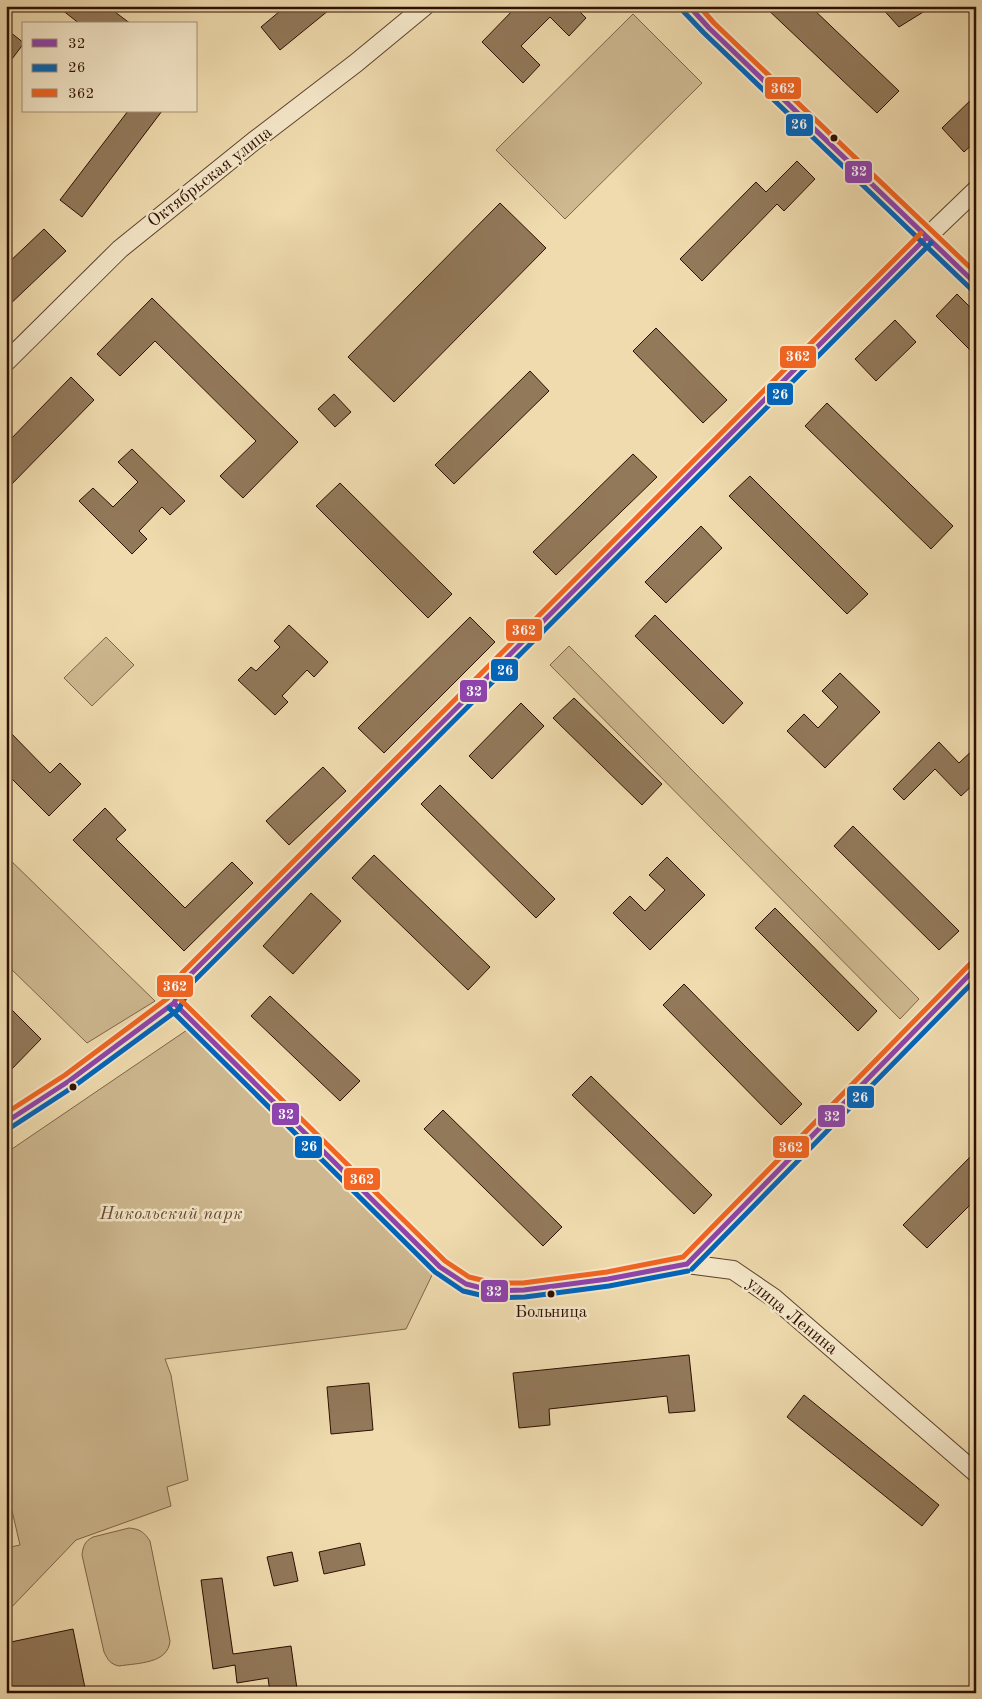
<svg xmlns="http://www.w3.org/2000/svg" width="982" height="1699" viewBox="0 0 982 1699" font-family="'Old Standard TT',serif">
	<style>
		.green { fill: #ceb890; stroke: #7e6448 }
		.building { fill: #92795a; stroke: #2e0f00 }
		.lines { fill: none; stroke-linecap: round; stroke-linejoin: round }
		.minor-casing { stroke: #5e422c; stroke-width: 20 }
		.minor { stroke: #f5e8ca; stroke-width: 18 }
		.bus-1-casing { stroke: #f5e8ca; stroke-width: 9 }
		.bus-2-casing { stroke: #f5e8ca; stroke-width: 9 }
		.bus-3-casing { stroke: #f5e8ca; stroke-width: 9 }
		.bus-1 { stroke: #8e44ad; stroke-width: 5 }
		.bus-2 { stroke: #0065bd; stroke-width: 5 }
		.bus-3 { stroke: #f26522; stroke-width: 5 }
		.bus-dot { fill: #2e0f00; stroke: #f5e8ca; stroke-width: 2 }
		.labels { text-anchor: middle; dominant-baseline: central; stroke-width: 5; stroke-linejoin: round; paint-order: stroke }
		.bus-label { font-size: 17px; fill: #2e0f00; stroke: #f5e8ca }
		.street-label { font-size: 18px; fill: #2e0f00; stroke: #f5e8ca }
		.park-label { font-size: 18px; font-style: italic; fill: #664a32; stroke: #f5e8ca }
		.line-badge { stroke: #f5e8ca; stroke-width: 2 }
		.badge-label { font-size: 14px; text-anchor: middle; font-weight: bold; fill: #fff }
	</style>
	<rect width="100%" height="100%" fill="#efdbae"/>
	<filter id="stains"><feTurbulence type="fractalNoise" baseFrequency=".004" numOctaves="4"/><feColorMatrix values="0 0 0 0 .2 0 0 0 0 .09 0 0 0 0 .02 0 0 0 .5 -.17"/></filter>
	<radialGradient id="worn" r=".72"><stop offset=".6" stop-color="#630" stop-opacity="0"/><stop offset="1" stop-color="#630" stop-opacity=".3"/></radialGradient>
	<path class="green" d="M 633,14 L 702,83 L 565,219 L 496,150 Z
		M 106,637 L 134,665 L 92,706 L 64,678 Z
		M 569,646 L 919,999 L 900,1019 L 550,665 Z
		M 6,856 L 155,1001 L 87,1043 L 6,964 Z
		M 187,1030 L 435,1269 L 406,1329 L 165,1359 L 171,1375 L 188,1480 L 167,1487 L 171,1506 L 76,1540 L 6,1613 L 6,1548 L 20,1545 L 6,1485 L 6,1153 Z
		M 129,1528 C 140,1529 144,1532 150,1541 L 170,1641 C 168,1664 137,1663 119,1666 C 110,1664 108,1660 104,1652 L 82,1555 C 83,1546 85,1541 93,1537 Z"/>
	<path class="building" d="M 57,6 L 107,6 L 131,24 L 80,24 Z
		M 286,6 L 334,6 L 280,50 L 261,27 Z
		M 517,6 L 574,6 L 586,18 L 569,36 L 550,17 L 521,46 L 540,65 L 523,83 L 482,42 Z
		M 764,6 L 810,6 L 899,91 L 877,113 Z
		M 880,6 L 933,6 L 899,27 Z
		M 6,29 L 24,43 L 6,67 Z
		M 976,95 L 976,141 L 964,152 L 942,128 Z
		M 128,111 L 162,111 L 82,217 L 60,200 Z
		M 797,161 L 815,179 L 784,211 L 777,204 L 702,281 L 680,259 L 756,182 L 766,192 Z
		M 500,203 L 546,248 L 394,402 L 348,357 Z
		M 44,229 L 66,251 L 6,308 L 6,265 Z
		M 957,294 L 976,313 L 976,356 L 936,316 Z
		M 152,298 L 298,442 L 243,498 L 220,476 L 256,441 L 155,341 L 120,376 L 97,354 Z
		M 895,320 L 916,342 L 876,381 L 855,359 Z
		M 656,328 L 727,400 L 703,423 L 633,351 Z
		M 530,371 L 549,391 L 454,484 L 435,465 Z
		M 71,377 L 94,400 L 6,490 L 6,444 Z
		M 334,394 L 351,412 L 335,427 L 318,409 Z
		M 827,403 L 953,526 L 931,549 L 805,426 Z
		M 132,449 L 185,501 L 170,515 L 162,507 L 139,531 L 147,539 L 132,554 L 79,501 L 93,488 L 113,507 L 138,482 L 118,462 Z
		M 633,454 L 657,477 L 556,575 L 533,552 Z
		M 750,476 L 868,594 L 847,614 L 729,496 Z
		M 340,483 L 452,594 L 428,618 L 316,506 Z
		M 701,526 L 722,548 L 666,603 L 645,582 Z
		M 655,615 L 743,703 L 723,724 L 635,636 Z
		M 470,617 L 495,642 L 384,753 L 358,728 Z
		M 289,625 L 328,662 L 314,677 L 307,670 L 282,696 L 288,702 L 275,715 L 238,680 L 251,667 L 256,671 L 280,647 L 274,641 Z
		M 840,673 L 880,712 L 825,768 L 787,731 L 804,714 L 818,728 L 838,707 L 822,691 Z
		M 574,698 L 662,784 L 642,805 L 553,718 Z
		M 521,703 L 544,726 L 492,779 L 469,756 Z
		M 6,728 L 50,773 L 60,763 L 81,784 L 49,816 L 6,773 Z
		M 939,742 L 959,763 L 976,747 L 976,782 L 961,796 L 935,769 L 904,800 L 893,789 Z
		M 323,767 L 346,791 L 289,845 L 266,821 Z
		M 440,785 L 555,899 L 536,918 L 421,804 Z
		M 105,808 L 126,830 L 116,839 L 185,908 L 232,862 L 253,883 L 184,951 L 73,840 Z
		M 853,826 L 959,931 L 939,950 L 834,846 Z
		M 374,855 L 490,967 L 468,990 L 352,878 Z
		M 667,857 L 705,895 L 650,950 L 613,913 L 630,896 L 645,911 L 665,890 L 649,875 Z
		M 311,893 L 341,921 L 293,974 L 263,946 Z
		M 775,908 L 877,1011 L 858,1031 L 755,928 Z
		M 684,984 L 802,1104 L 781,1125 L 663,1005 Z
		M 270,996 L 360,1081 L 340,1101 L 251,1016 Z
		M 6,1004 L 41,1039 L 6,1075 Z
		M 591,1076 L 712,1195 L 694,1214 L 572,1095 Z
		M 443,1110 L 562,1227 L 543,1246 L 424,1129 Z
		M 976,1151 L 976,1199 L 927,1248 L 903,1225 Z
		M 689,1355 L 695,1411 L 669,1413 L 667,1396 L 549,1409 L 550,1425 L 519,1428 L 513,1373 Z
		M 369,1383 L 373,1430 L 331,1434 L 327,1387 Z
		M 804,1395 L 939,1505 L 922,1526 L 787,1417 Z
		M 360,1543 L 365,1565 L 324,1574 L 319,1552 Z
		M 292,1552 L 298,1581 L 274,1586 L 267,1557 Z
		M 222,1578 L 233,1654 L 291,1646 L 297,1689 L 270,1693 L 268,1678 L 237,1683 L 235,1665 L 213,1669 L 201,1580 Z
		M 73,1629 L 86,1693 L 8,1693 L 6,1643 Z"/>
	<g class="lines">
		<g class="minor-casing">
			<path id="minor" d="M 689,6 L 709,28 L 976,284
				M 6,362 L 120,249 L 254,141 L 356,63 L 425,6
				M 174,1003 L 393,1221 L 440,1267 L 466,1284 L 493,1291 L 524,1290 L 608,1279 L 687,1264 L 733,1270 L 774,1298 L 976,1473
				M 6,1122 L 69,1081 L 139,1030 L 174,1003 L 187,978 L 926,238 L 976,190
				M 687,1264 L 841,1105 L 976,968"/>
		</g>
		<use href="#minor" class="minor"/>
		<g class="bus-1-casing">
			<path id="bus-1" d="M 689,6 L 709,28 L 976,284
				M 174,1003 L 440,1267 L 466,1284 L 493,1291 L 524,1290 L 608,1279 L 687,1264
				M 6,1122 L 69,1081 L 174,1003 L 187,978 L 926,238
				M 687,1264 L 976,968"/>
		</g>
		<g class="bus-2-casing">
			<path id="bus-2" d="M 683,11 L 704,33 L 971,289
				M 169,1008 L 435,1272 L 463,1291 L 493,1298 L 525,1297 L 609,1286 L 688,1271
				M 10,1128 L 73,1087 L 179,1009 L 193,982 L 931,243
				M 692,1269 L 976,979"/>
		</g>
		<g class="bus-3-casing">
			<path id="bus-3" d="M 699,6 L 714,23 L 976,273
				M 179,998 L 445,1261 L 469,1277 L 494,1283 L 523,1283 L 607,1272 L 683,1257 L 971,963
				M 6,1113 L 65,1075 L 168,998 L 182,973 L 921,233"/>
		</g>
		<use href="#bus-1" class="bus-1"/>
		<use href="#bus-2" class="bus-2"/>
		<use href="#bus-3" class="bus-3"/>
	</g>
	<g class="bus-dot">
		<circle cx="834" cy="138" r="4.5"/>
		<circle cx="73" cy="1087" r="4.5"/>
		<circle cx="551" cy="1294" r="4.5"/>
	</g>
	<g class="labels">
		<g class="bus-label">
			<text x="551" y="1312">Больница</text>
		</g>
		<g class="street-label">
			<text transform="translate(210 177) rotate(-38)">Октябрьская улица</text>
			<text transform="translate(792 1316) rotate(39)">улица Ленина</text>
		</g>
		<g class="park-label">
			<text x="171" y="1214">Никольский парк</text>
		</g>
	</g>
	<g class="line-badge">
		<rect x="764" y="76" width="38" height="24" rx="5" fill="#f26522"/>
		<rect x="785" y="113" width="29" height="24" rx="5" fill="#0065bd"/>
		<rect x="844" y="160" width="29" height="24" rx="5" fill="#8e44ad"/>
		<rect x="779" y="345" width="38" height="24" rx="5" fill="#f26522"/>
		<rect x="766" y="382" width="28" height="24" rx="5" fill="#0065bd"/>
		<rect x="505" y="618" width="38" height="24" rx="5" fill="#f26522"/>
		<rect x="490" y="658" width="29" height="24" rx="5" fill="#0065bd"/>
		<rect x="459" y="679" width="29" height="24" rx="5" fill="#8e44ad"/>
		<rect x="156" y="974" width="38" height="24" rx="5" fill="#f26522"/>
		<rect x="846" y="1085" width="29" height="24" rx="5" fill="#0065bd"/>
		<rect x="271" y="1102" width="29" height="24" rx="5" fill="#8e44ad"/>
		<rect x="817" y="1104" width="29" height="24" rx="5" fill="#8e44ad"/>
		<rect x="294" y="1135" width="29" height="24" rx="5" fill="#0065bd"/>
		<rect x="772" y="1135" width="38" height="24" rx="5" fill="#f26522"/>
		<rect x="343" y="1167" width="38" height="24" rx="5" fill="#f26522"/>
		<rect x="480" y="1279" width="29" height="24" rx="5" fill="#8e44ad"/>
	</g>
	<g class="badge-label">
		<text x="783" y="93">362</text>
		<text x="799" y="129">26</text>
		<text x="859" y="176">32</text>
		<text x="798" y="361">362</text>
		<text x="780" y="399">26</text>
		<text x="524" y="635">362</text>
		<text x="505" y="675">26</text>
		<text x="474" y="696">32</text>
		<text x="175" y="991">362</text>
		<text x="860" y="1102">26</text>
		<text x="286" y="1119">32</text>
		<text x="832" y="1121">32</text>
		<text x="309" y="1151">26</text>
		<text x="791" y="1152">362</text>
		<text x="362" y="1184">362</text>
		<text x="494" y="1296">32</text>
	</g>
	<rect width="982" height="1699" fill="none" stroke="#efdbae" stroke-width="25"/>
	<rect x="8" y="8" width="967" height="1684" fill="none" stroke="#2e0f00" stroke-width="2.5"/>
	<rect x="12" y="12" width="957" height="1674" fill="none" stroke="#2e0f00"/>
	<rect x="22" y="22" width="175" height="90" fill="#f5e8ca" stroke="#a59179"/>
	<rect x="32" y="39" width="25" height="8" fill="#8e44ad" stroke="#a59179"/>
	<text x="68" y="48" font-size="15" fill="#2e0f00">32</text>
	<rect x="32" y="64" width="25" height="8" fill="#0065bd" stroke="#a59179"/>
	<text x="68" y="72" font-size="15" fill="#2e0f00">26</text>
	<rect x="32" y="89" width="25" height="8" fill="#f26522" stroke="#a59179"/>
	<text x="68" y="98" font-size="15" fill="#2e0f00">362</text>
	<rect width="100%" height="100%" filter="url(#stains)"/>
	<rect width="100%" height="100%" fill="url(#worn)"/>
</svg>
